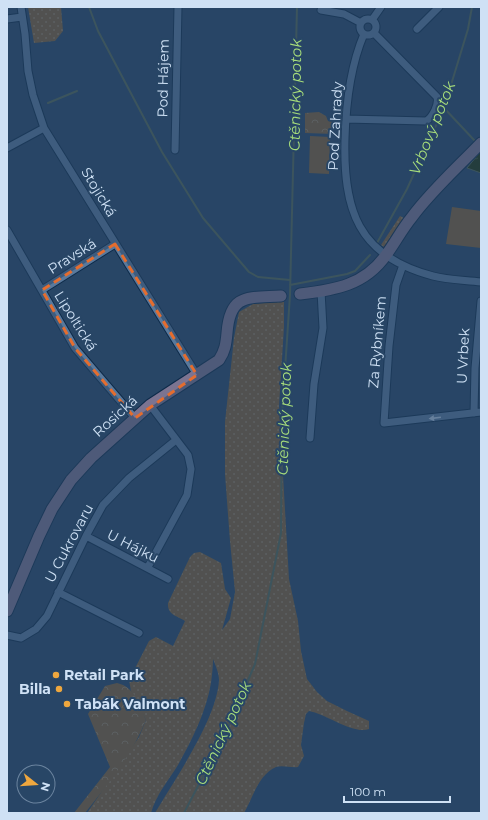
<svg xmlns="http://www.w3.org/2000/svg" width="488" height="820" viewBox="0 0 488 820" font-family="Montserrat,sans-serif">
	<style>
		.grass { fill: url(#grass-dots) }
		.forest { fill: url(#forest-crowns) }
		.pitch { fill: #836135 }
		.water { fill: url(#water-ripples); stroke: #546753 }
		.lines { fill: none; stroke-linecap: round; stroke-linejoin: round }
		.stream { stroke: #546753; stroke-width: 2 }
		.street-casing { stroke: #0e2b4a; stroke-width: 9 }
		.secondary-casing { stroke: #0e2b4a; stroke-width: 13 }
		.street { stroke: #59799c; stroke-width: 7 }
		.secondary { stroke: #7c7491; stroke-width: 11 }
		.oneway { fill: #b2c7df }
		.marked { fill: none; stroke: #e46d2f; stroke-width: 3; stroke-dasharray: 8 5; stroke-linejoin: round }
		.poi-dot { fill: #efa73e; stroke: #284666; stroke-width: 1.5 }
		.labels { text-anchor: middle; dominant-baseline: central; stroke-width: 4; stroke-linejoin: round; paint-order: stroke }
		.street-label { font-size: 14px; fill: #cfe1f5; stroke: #284666 }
		.poi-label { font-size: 14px; font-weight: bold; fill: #cfe1f5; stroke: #284666; text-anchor: start }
		.water-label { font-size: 15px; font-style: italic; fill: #a8de7b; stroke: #284666 }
	</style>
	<defs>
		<pattern id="grass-dots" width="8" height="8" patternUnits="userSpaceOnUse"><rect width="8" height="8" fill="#836135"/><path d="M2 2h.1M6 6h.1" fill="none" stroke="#997f5d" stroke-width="1.8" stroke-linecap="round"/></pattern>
		<pattern id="forest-crowns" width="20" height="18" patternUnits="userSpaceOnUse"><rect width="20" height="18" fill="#836135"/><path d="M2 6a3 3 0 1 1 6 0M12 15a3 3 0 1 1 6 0" fill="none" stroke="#997f5d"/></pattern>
		<pattern id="water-ripples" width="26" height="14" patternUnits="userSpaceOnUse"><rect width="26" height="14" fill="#20330d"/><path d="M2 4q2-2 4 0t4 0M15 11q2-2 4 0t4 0" fill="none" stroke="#3f5031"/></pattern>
	</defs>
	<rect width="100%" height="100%" fill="#284666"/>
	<path class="grass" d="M 28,7 L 61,7 L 63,31 L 55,41 L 34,43 Z
		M 400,216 L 404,218 L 384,247 L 381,245 Z
		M 284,301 L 284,327 L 279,406 L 289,579 L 298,621 L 301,651 L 307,679 L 317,692 L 327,701 L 347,711 L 369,721 L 369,729 C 354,735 326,714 309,711 L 306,714 L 304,723 L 301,745 L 304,756 L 298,767 C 291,768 283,765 276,767 C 258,775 253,798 244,813 L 155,813 C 175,779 217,719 219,680 C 219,673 215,664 213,659 C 213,667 212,675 211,683 C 206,712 192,740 178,765 C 168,781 156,795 151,813 L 87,813 L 139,737 L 146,720 L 131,691 L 129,680 L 149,641 L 156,637 L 173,646 L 185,621 C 177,616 167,615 168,603 L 190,557 L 194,553 L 200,552 L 221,563 L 225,589 L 231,598 L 222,630 L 230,619 L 235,592 L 230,541 L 225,474 L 225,422 L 234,338 L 239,312 L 253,304 Z"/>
	<path class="forest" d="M 319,112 L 326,116 L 328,121 L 334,122 L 334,134 L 305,133 L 305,113 Z
		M 117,683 C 135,687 139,704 146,720 C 132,755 108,784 85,813 L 74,813 L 110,767 L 88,714 L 105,686 Z"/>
	<path class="pitch" d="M 310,136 L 330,137 L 329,174 L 309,173 Z
		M 452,207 L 481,211 L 481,248 L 446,244 Z"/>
	<path class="water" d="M 481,151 L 481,173 L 467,168 Z"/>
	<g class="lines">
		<path class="stream" d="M 89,7 L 98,31 L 162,152 L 203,218 L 249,272 L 258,277 L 290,280
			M 48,103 L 77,91
			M 444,108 L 475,141
			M 377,243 L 407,189 L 444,108 L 468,29 L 472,7
			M 290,285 L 347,274 L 355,271 L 370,255
			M 184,813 L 225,734 L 255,664 L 281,533 L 282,414 L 290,295 L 297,7"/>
		<g class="street-casing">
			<path id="street" d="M 21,7 L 25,34 L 28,71 L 33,95 L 44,128 L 197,375
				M 321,10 L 344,14 L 361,23
				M 7,19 L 22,17
				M360 27a8 8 0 1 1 16 0a8 8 0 1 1-16 0Z
				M 372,20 L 381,7
				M 417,29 L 439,7
				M 364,34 C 350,67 346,103 345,138 C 343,209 357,256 433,276 C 448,280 465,280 481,282
				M 346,119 L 426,121 C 433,117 439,104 437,97 L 374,33
				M 7,148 L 44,128
				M 175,150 L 178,7
				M 7,230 L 75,348 L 135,418
				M 403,265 L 396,285 L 389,346 L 384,423 L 481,412
				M 42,290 L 115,244
				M 474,413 L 475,368 L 481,301
				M 310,438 L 314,384 L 323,328 L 321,291
				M 86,536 L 168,579
				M 148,567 L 187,495 L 191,469 L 188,455 L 150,405
				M 58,592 L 139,633
				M 7,635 L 21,638 L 36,629 L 47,616 L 86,536 L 103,505 L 129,478 L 176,440"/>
		</g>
		<g class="secondary-casing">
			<path id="secondary" d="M 300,294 C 335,290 365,285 386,255 C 395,243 402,229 412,217 C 432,190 458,167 481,143
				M 7,611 L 39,536 L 52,509 L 71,480 L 91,458 L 150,405 L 219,360 C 225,351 226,344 227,333 C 230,293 248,298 281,296"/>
		</g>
		<use href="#street" class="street"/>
		<use href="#secondary" class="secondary"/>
	</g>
	<defs><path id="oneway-solid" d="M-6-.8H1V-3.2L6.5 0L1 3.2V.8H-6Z"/></defs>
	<use class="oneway" href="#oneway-solid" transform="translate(435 418) rotate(173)"/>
	<path d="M0 0H488V820H0ZM 115,244 L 197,375 L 135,418 L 75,348 L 42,290 Z" fill="#284666" fill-opacity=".55" fill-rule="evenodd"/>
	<path class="marked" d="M 115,244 L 197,375 L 135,418 L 75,348 L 42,290 Z"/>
	<g class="poi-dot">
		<circle cx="56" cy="675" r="4"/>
		<circle cx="59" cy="689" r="4"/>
		<circle cx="67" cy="704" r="4"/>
	</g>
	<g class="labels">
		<g class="street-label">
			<text transform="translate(163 78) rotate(-89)">Pod Hájem</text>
			<text transform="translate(335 126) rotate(-87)">Pod Zahrady</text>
			<text transform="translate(99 192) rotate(59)">Stojická</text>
			<text transform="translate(72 256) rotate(-32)">Pravská</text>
			<text transform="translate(76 321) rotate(58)">Lipoltická</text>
			<text transform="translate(377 342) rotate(-85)">Za Rybníkem</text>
			<text transform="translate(463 356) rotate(-87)">U Vrbek</text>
			<text transform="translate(115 416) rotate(-42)">Rosická</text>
			<text transform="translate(69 543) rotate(-62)">U Cukrovaru</text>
			<text transform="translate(133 546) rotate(27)">U Hájku</text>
		</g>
		<g class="poi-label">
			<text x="64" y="675">Retail Park</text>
			<text x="51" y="689" text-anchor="end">Billa</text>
			<text x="75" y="704">Tabák Valmont</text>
		</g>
		<g class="water-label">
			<text transform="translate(295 95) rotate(-89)">Ctěnický potok</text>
			<text transform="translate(432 128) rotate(-68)">Vrbový potok</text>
			<text transform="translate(284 419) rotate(-88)">Ctěnický potok</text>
			<text transform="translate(223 733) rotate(-65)">Ctěnický potok</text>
		</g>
	</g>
	<rect width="488" height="820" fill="none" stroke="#cfe1f5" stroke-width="16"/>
	<g transform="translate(36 784) rotate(107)"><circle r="19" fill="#284666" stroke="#6b849f"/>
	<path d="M0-3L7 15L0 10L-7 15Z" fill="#efa73e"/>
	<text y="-6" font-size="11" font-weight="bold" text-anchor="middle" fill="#cfe1f5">N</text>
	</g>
	<path d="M344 796v6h106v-6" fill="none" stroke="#cfe1f5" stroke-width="2"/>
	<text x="350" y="796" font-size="12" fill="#cfe1f5" stroke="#284666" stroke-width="3" paint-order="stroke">100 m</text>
</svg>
